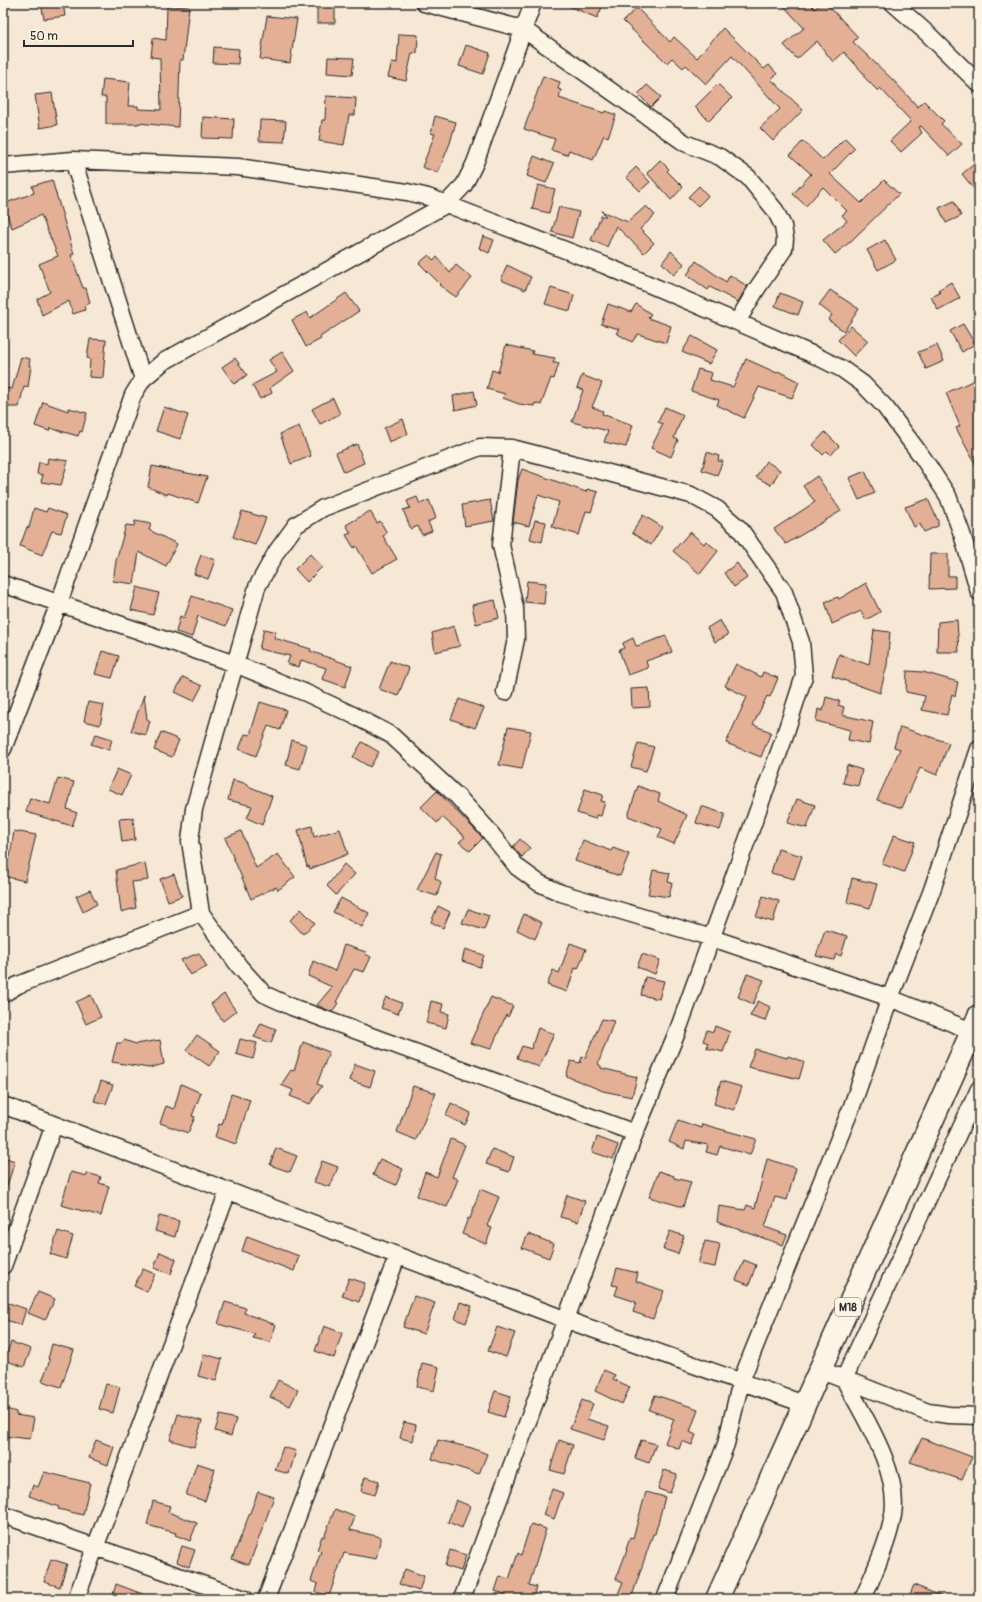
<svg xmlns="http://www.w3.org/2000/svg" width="982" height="1602" viewBox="0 0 982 1602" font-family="Pangolin,sans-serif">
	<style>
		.building { fill: #e3b096; stroke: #2b2b2b }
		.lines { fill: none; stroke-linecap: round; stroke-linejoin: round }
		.minor-casing { stroke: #2b2b2b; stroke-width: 19 }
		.primary-casing { stroke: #2b2b2b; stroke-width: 25 }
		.minor { stroke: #fcf5e5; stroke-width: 16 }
		.primary { stroke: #fcf5e5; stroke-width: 22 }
		.labels { text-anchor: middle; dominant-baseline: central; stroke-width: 3; stroke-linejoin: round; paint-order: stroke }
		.shield { fill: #fcf5e5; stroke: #6a6863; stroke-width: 1 }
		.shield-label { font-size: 11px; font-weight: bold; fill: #2b2b2b }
	</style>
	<rect width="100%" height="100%" fill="#f7e7d5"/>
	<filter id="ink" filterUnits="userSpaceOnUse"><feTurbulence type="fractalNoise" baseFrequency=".025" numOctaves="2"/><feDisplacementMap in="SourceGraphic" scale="8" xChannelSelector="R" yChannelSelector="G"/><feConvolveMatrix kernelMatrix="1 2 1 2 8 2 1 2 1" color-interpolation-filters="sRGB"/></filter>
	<g filter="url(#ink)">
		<path class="building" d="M 41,3 L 63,3 L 65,16 L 44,19 Z
			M 562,3 L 604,3 L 597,18 Z
			M 781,3 L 809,3 L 815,9 L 821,3 L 826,3 L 858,37 L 853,42 L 894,81 L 918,107 L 924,101 L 944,121 L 941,124 L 962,144 L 949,156 L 921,126 L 919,127 L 922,133 L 901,152 L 890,141 L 911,121 L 880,88 L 878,91 L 863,76 L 865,75 L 844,52 L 833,62 L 817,41 L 797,59 L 784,45 L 804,28 Z
			M 317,4 L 335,4 L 335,23 L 317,23 Z
			M 167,6 L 189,7 L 183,60 L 180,60 L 178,127 L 138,123 L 138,124 L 106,124 L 106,97 L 101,97 L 103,79 L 130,82 L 128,106 L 138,106 L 138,109 L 161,110 L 160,58 L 151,57 L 153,38 L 166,40 Z
			M 637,8 L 670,42 L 674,37 L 697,58 L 723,28 L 764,69 L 769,65 L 777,74 L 771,79 L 803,110 L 773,141 L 760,128 L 780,109 L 732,56 L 706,84 L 686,65 L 683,68 L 672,58 L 667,63 L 623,21 Z
			M 267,16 L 297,19 L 290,63 L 260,59 Z
			M 399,34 L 418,35 L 417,53 L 412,53 L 406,81 L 388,77 L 392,62 L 397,63 Z
			M 466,45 L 490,53 L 483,74 L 459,66 Z
			M 214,47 L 239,49 L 238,64 L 213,63 Z
			M 328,57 L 354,58 L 352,75 L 327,73 Z
			M 543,76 L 560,82 L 558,89 L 561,90 L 559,98 L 604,113 L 605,111 L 616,115 L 608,137 L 604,135 L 593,160 L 569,150 L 567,155 L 551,150 L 555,139 L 524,129 Z
			M 718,84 L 732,98 L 709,121 L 695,107 Z
			M 647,85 L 661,97 L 651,107 L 638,94 Z
			M 52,93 L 57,125 L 40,128 L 35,95 Z
			M 326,96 L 356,98 L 355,115 L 349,115 L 344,145 L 319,141 L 322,120 L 325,120 Z
			M 435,116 L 456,122 L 450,143 L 438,173 L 422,167 L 435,134 L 431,133 Z
			M 203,117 L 234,119 L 233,139 L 202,138 Z
			M 260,120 L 286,121 L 284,142 L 259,141 Z
			M 845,138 L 855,148 L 830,174 L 861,203 L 884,180 L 899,194 L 850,242 L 835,254 L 823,240 L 847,221 L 842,215 L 847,211 L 823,187 L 806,206 L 793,194 L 811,174 L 790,155 L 803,141 L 823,160 Z
			M 534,156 L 554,164 L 546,183 L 527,176 Z
			M 660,160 L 669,169 L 667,171 L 683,187 L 671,200 L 647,173 Z
			M 973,165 L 979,172 L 979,195 L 962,174 Z
			M 636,167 L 650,182 L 640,191 L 626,177 Z
			M 52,180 L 74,254 L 71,255 L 83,288 L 86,288 L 90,303 L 84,306 L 85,310 L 73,314 L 69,301 L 42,315 L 37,299 L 50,292 L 39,264 L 58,256 L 41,215 L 12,228 L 3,204 L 34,193 L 32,186 Z
			M 538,185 L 555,189 L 549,213 L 532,209 Z
			M 699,186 L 708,196 L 698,206 L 688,197 Z
			M 954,201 L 961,216 L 946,223 L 939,208 Z
			M 646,206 L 655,215 L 640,229 L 654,243 L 644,253 L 616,226 L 607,247 L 591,240 L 601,216 L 606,216 L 601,211 L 628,222 Z
			M 559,207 L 579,212 L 572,238 L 552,232 Z
			M 483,236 L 494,240 L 489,253 L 479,248 Z
			M 885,240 L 896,260 L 878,270 L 867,250 Z
			M 671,251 L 684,264 L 674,275 L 662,263 Z
			M 429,255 L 433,260 L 437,257 L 450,273 L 456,265 L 472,278 L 456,297 L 439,285 L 440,284 L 419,263 Z
			M 696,261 L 726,282 L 730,275 L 747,286 L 738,302 L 710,287 L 708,290 L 687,275 Z
			M 507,265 L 531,277 L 525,290 L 501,280 Z
			M 951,282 L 960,298 L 938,310 L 931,297 L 940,293 L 938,290 Z
			M 551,288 L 574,295 L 570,311 L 545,304 Z
			M 830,290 L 859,309 L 844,331 L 828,320 L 832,315 L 819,305 Z
			M 346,293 L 359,311 L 320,337 L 321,339 L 306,347 L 292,320 L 307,312 L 310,318 Z
			M 780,293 L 803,302 L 798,315 L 775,306 Z
			M 608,304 L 631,312 L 636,304 L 651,314 L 648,318 L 671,326 L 666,343 L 638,334 L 632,342 L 616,333 L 619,329 L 601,324 Z
			M 963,324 L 975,344 L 962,352 L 950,331 Z
			M 851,326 L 868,341 L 854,356 L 838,340 Z
			M 692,336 L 717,350 L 709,364 L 682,352 Z
			M 90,339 L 106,340 L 103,378 L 89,377 L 90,359 L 87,358 Z
			M 506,345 L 533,351 L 532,354 L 555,358 L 553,363 L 559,363 L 554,379 L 551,378 L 541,405 L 535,403 L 534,406 L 519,404 L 503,398 L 505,394 L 487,389 L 492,370 L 498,372 Z
			M 937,345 L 944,361 L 926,369 L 918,352 Z
			M 282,352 L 294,371 L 270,388 L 272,393 L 260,399 L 252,385 L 277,372 L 269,360 Z
			M 21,357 L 30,359 L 29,366 L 31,366 L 28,387 L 24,386 L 19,407 L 3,407 L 6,388 L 12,389 Z
			M 235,358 L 247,375 L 234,384 L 222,367 Z
			M 746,359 L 777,373 L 778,371 L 799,382 L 792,398 L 759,387 L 744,418 L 717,405 L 719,400 L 691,391 L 698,369 L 712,373 L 710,380 L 733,387 Z
			M 582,375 L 602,383 L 592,407 L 603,411 L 602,414 L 633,425 L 626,447 L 604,442 L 608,431 L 572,422 L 583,390 L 577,388 Z
			M 979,378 L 979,471 L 956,428 L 960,426 L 946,393 Z
			M 474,391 L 477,405 L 455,410 L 453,396 Z
			M 333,398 L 340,414 L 320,424 L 312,409 Z
			M 43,402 L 68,411 L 69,408 L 87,413 L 82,432 L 80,431 L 78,436 L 50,428 L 49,431 L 35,426 Z
			M 164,407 L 188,415 L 180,439 L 156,431 Z
			M 665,407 L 683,415 L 674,438 L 678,440 L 671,457 L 651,448 L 663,424 L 658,422 Z
			M 403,419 L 408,434 L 389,442 L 384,428 Z
			M 299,426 L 311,456 L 291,464 L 280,434 Z
			M 825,432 L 839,446 L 831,455 L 827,451 L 823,455 L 813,445 Z
			M 357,444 L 364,463 L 344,472 L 336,453 Z
			M 707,452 L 719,456 L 718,461 L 723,461 L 717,475 L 702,470 Z
			M 48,458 L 68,461 L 61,485 L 41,482 L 43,475 L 37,474 L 39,462 L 47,464 Z
			M 766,461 L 780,470 L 771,485 L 756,477 Z
			M 152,466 L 207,477 L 198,503 L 168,493 L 167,495 L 148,487 Z
			M 522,469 L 586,492 L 587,489 L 598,492 L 591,512 L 586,511 L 579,535 L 552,527 L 559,502 L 538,495 L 529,526 L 513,522 L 518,480 Z
			M 865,471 L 875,493 L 859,500 L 849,478 Z
			M 817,476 L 841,511 L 786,544 L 774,529 L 815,502 L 803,486 Z
			M 417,497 L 420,504 L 429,500 L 436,518 L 428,522 L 432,531 L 422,535 L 418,526 L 411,529 L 403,510 L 410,508 L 407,501 Z
			M 928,499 L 938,521 L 938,526 L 924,532 L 920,524 L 914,527 L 905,507 Z
			M 490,500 L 494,521 L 465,526 L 462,505 Z
			M 34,508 L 46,512 L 48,508 L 67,515 L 61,533 L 52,531 L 42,555 L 20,546 L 27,527 L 29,528 Z
			M 242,511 L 266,518 L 255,545 L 233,537 Z
			M 370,511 L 377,523 L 380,521 L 387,533 L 383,536 L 397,559 L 372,573 L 356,546 L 354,548 L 346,535 L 351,533 L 346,525 Z
			M 643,515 L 662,527 L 651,545 L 632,533 Z
			M 535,520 L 546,522 L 542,542 L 530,539 Z
			M 135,521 L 151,524 L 149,530 L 177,544 L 166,566 L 139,552 L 134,584 L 113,581 L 116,561 L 126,525 L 134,526 Z
			M 690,532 L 704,544 L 706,541 L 718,551 L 700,574 L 673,551 Z
			M 310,554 L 322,567 L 307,582 L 295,569 Z
			M 930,554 L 948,554 L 948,576 L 955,576 L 955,588 L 929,589 Z
			M 201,555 L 215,560 L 208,579 L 194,574 Z
			M 737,563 L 747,578 L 734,587 L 724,573 Z
			M 527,581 L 546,583 L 544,604 L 525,602 Z
			M 866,583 L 880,612 L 866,620 L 861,611 L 832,624 L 825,602 L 838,597 L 839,599 Z
			M 137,587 L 159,593 L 153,615 L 131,610 Z
			M 192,596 L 232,610 L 226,626 L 198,616 L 192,637 L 176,632 L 180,616 L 184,618 Z
			M 495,600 L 499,618 L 476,624 L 472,605 Z
			M 720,620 L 728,635 L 715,642 L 707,628 Z
			M 957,620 L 959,652 L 937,652 L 938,622 Z
			M 454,626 L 460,646 L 435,652 L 432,633 Z
			M 264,629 L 276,632 L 274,638 L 311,649 L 310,651 L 352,666 L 345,687 L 322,679 L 326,668 L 301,660 L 299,667 L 287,664 L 290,656 L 259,649 Z
			M 874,630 L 890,632 L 887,665 L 880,693 L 832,676 L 839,654 L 869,665 Z
			M 666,636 L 672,652 L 646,661 L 648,668 L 628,675 L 619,650 L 624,648 L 623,643 L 633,638 L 636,646 L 640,645 Z
			M 102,651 L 119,656 L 112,678 L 95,674 Z
			M 390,661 L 409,668 L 398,696 L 379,689 Z
			M 736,664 L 761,677 L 763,672 L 778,678 L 770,697 L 767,696 L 753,725 L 771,732 L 761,757 L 726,743 L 747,697 L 725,686 Z
			M 907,671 L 923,672 L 958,682 L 955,696 L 952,694 L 947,715 L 922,710 L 925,696 L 906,692 Z
			M 183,677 L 202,686 L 194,701 L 175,692 Z
			M 649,688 L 650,707 L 632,708 L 631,689 Z
			M 144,695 L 147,719 L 150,721 L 146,735 L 131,731 Z
			M 826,697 L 840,701 L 838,705 L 844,707 L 842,715 L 873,722 L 869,744 L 848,740 L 850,730 L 816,721 L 818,709 L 823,711 Z
			M 459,699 L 484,708 L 475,728 L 451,719 Z
			M 88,702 L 104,705 L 100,725 L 84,721 Z
			M 260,702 L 286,710 L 280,730 L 268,726 L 256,756 L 239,749 L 245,734 L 250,735 Z
			M 508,727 L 531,731 L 522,769 L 499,765 Z
			M 900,727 L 949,743 L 937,775 L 920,768 L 902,808 L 877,800 L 900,749 L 894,747 Z
			M 161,732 L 179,740 L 172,757 L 154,750 Z
			M 96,734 L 112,739 L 109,750 L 91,744 Z
			M 292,740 L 307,745 L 300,769 L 286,765 Z
			M 362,742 L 379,752 L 370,767 L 353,757 Z
			M 638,743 L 654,747 L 646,771 L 631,767 Z
			M 847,765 L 862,770 L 858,786 L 843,783 Z
			M 117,769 L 131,775 L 122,795 L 108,789 Z
			M 58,778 L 74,782 L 67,809 L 77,813 L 72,826 L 26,812 L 30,798 L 50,804 Z
			M 233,780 L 248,784 L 248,786 L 272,796 L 262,825 L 247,818 L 252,806 L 228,800 Z
			M 638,786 L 660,794 L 658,801 L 687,815 L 674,844 L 658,837 L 662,829 L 628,816 Z
			M 585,789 L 603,795 L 601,801 L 605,802 L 601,816 L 596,815 L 595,819 L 577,813 Z
			M 437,791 L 483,838 L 470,851 L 459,842 L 465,837 L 442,817 L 437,823 L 421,807 Z
			M 797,799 L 815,805 L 807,828 L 787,823 Z
			M 701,806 L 725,814 L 720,830 L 696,823 Z
			M 133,818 L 135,840 L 122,842 L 119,819 Z
			M 312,826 L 314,837 L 340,829 L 348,854 L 310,869 L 309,866 L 307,867 L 298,830 Z
			M 14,831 L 36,835 L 25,881 L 3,876 L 5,856 L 10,857 Z
			M 241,831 L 256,868 L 278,854 L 295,877 L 278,890 L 276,887 L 251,899 L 225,838 Z
			M 894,835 L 915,842 L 904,872 L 882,864 Z
			M 520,839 L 530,848 L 522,857 L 513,847 Z
			M 583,840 L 611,851 L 613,848 L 629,854 L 620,876 L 575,861 Z
			M 778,849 L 802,856 L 794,879 L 771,873 Z
			M 436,852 L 441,854 L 435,878 L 441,882 L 437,896 L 417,890 Z
			M 145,863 L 148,880 L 132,882 L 136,908 L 121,912 L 116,870 Z
			M 344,864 L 355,874 L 336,895 L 327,886 Z
			M 653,870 L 670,873 L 668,882 L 672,883 L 669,897 L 648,894 Z
			M 174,874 L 182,896 L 168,901 L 160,879 Z
			M 852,878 L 877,884 L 870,908 L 847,902 Z
			M 90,890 L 97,904 L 83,912 L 76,896 Z
			M 763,896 L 779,901 L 773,922 L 756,917 Z
			M 341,898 L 369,913 L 362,927 L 333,912 Z
			M 438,906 L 450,912 L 443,928 L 431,922 Z
			M 301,909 L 315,923 L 303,934 L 290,920 Z
			M 468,909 L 489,916 L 484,930 L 462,923 Z
			M 524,914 L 542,923 L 535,939 L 517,930 Z
			M 825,930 L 847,936 L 841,956 L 836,954 L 834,960 L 816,956 Z
			M 570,943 L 586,949 L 578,969 L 575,968 L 567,992 L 547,985 L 553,970 L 559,973 Z
			M 344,945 L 366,952 L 365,954 L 371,957 L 364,972 L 354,969 L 336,1002 L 338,1003 L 332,1012 L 317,1005 L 332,987 L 308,976 L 313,961 L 335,971 Z
			M 465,949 L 484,955 L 480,967 L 462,961 Z
			M 199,953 L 207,967 L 190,975 L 181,960 Z
			M 642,954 L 660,960 L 655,974 L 637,967 Z
			M 747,974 L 764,980 L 753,1004 L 738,997 Z
			M 645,977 L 664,981 L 659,999 L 641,995 Z
			M 224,994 L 236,1011 L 223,1021 L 211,1004 Z
			M 91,995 L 101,1017 L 86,1024 L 76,1002 Z
			M 386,997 L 402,1003 L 398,1014 L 381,1008 Z
			M 491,997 L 513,1006 L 508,1017 L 506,1015 L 491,1049 L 470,1043 Z
			M 431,1001 L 443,1004 L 441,1012 L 449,1014 L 446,1028 L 426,1023 Z
			M 758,1001 L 770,1007 L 765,1021 L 750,1016 Z
			M 602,1019 L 614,1021 L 598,1064 L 601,1066 L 601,1068 L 637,1077 L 632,1097 L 603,1091 L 566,1076 L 571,1061 L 580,1063 L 582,1057 L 585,1058 Z
			M 261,1023 L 276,1029 L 271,1043 L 254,1037 Z
			M 715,1026 L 730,1032 L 723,1052 L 707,1048 L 708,1043 L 703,1041 L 707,1030 L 713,1032 Z
			M 538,1028 L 554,1034 L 539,1067 L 517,1058 L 522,1046 L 531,1049 Z
			M 197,1035 L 220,1051 L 209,1066 L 186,1050 Z
			M 240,1039 L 257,1043 L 253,1059 L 236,1054 Z
			M 124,1040 L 136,1044 L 160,1040 L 164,1064 L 149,1068 L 112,1062 L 117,1043 L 122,1043 Z
			M 303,1042 L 329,1052 L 317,1084 L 322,1086 L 310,1104 L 290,1096 L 293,1090 L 281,1085 L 291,1070 L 294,1071 Z
			M 755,1049 L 787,1058 L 788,1056 L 804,1062 L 799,1079 L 748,1067 Z
			M 355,1064 L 375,1071 L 370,1087 L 349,1080 Z
			M 101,1081 L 113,1085 L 106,1104 L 94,1101 Z
			M 721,1081 L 742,1087 L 734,1110 L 714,1104 Z
			M 181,1084 L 201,1093 L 192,1116 L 195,1117 L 188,1133 L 160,1123 L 166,1106 L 174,1109 Z
			M 413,1086 L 436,1093 L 416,1140 L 397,1132 Z
			M 231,1094 L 250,1100 L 236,1144 L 215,1137 L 219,1124 L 222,1125 Z
			M 451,1103 L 471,1113 L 465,1125 L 446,1116 Z
			M 678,1120 L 701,1128 L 702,1124 L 756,1139 L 750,1155 L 720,1146 L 717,1155 L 706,1152 L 708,1145 L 686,1141 L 684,1149 L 669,1142 Z
			M 597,1137 L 618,1145 L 613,1159 L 592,1152 Z
			M 451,1139 L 465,1145 L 452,1177 L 458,1179 L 447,1207 L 417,1196 L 425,1172 L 437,1177 Z
			M 276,1148 L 297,1156 L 290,1172 L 270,1165 Z
			M 492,1149 L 514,1157 L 509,1172 L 486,1164 Z
			M 3,1157 L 15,1161 L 5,1192 L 3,1191 Z
			M 380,1159 L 403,1169 L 396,1185 L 373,1175 Z
			M 767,1159 L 796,1168 L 787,1200 L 775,1197 L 765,1227 L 787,1235 L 783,1245 L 717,1222 L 719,1206 L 745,1210 L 747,1205 L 755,1208 Z
			M 322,1161 L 338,1167 L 330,1187 L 314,1182 Z
			M 659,1171 L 674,1176 L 674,1178 L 691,1182 L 683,1207 L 649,1197 Z
			M 71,1172 L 87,1176 L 87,1173 L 101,1177 L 99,1183 L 109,1186 L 101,1216 L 61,1205 Z
			M 480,1189 L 499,1197 L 487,1226 L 492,1228 L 486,1244 L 462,1234 L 468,1218 L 470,1219 Z
			M 567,1195 L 585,1201 L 578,1222 L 560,1217 Z
			M 159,1216 L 179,1221 L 175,1237 L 155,1231 Z
			M 58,1231 L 73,1236 L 66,1259 L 50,1254 Z
			M 670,1231 L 684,1236 L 678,1254 L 663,1249 Z
			M 528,1234 L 554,1244 L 549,1258 L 522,1248 Z
			M 247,1236 L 299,1256 L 294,1271 L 242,1251 Z
			M 705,1241 L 720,1244 L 715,1267 L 698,1264 Z
			M 160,1252 L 176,1259 L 171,1274 L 154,1268 Z
			M 744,1260 L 756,1265 L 749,1285 L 736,1280 Z
			M 617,1268 L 638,1273 L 636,1281 L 664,1291 L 653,1319 L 633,1312 L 636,1302 L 615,1295 L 618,1286 L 612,1285 Z
			M 143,1269 L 155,1274 L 147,1292 L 134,1286 Z
			M 349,1278 L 365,1283 L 359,1302 L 342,1296 Z
			M 38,1292 L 55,1299 L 45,1320 L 28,1313 Z
			M 414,1296 L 435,1303 L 424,1334 L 403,1327 Z
			M 225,1302 L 246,1308 L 244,1313 L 276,1325 L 270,1342 L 253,1338 L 255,1334 L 218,1324 Z
			M 460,1302 L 472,1306 L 466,1323 L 455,1319 Z
			M 9,1303 L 26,1309 L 21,1325 L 3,1319 Z
			M 324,1326 L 342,1333 L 334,1358 L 315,1351 Z
			M 497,1327 L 515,1333 L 506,1357 L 488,1351 Z
			M 11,1342 L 31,1349 L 24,1367 L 4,1360 Z
			M 52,1344 L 74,1350 L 61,1387 L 42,1381 L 50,1360 L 48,1359 Z
			M 204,1354 L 222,1359 L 216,1381 L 198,1376 Z
			M 422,1363 L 439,1367 L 434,1391 L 417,1387 Z
			M 604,1370 L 615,1375 L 613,1379 L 630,1387 L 622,1404 L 595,1391 Z
			M 278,1380 L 298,1390 L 290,1406 L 270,1397 Z
			M 106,1384 L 120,1387 L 113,1413 L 99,1409 Z
			M 495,1391 L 511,1396 L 504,1417 L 488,1412 Z
			M 655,1395 L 698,1409 L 690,1432 L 696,1435 L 692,1445 L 682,1441 L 679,1449 L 665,1443 L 674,1419 L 649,1410 Z
			M 582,1400 L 593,1404 L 587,1419 L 609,1426 L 604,1440 L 570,1429 Z
			M 3,1408 L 16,1412 L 16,1415 L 34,1418 L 30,1439 L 3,1436 Z
			M 178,1414 L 202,1421 L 194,1447 L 170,1440 Z
			M 220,1415 L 236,1419 L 231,1436 L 215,1431 Z
			M 404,1422 L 416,1425 L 413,1441 L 400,1438 Z
			M 922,1438 L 972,1457 L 962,1480 L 910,1462 Z
			M 96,1440 L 114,1447 L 108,1465 L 89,1458 Z
			M 438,1440 L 472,1448 L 487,1454 L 479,1474 L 432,1459 Z
			M 559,1440 L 573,1445 L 564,1474 L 550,1470 Z
			M 641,1440 L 656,1444 L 649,1463 L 635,1458 Z
			M 283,1447 L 296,1451 L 289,1474 L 275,1470 Z
			M 197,1463 L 215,1469 L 205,1501 L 186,1495 Z
			M 664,1470 L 677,1474 L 670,1493 L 658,1489 Z
			M 44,1472 L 90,1483 L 83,1515 L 58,1509 L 59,1507 L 29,1496 L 33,1485 L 38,1487 Z
			M 365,1477 L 379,1481 L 375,1495 L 361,1491 Z
			M 552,1489 L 563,1493 L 554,1519 L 543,1515 Z
			M 258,1492 L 274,1497 L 249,1565 L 232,1559 Z
			M 646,1492 L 665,1497 L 655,1534 L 653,1534 L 631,1599 L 618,1594 L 623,1582 L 616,1579 L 627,1550 L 626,1550 L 630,1537 L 633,1538 Z
			M 456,1500 L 470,1506 L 462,1528 L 448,1522 Z
			M 153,1501 L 170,1506 L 168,1512 L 197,1523 L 190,1541 L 175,1535 L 176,1533 L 147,1525 Z
			M 335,1509 L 355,1517 L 350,1530 L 381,1537 L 376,1559 L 344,1553 L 329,1596 L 316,1592 L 318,1584 L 311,1581 L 321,1551 L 317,1550 L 322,1536 L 324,1537 Z
			M 531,1524 L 546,1529 L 529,1585 L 536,1587 L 533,1599 L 504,1599 L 505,1594 L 495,1591 L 500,1576 L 509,1579 L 518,1553 L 521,1555 Z
			M 182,1546 L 195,1550 L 189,1567 L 177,1562 Z
			M 450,1550 L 466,1555 L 461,1571 L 445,1566 Z
			M 51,1559 L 67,1564 L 60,1587 L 44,1582 Z
			M 405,1569 L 424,1576 L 419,1591 L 399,1584 Z
			M 116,1584 L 153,1598 L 153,1599 L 112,1599 Z
			M 914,1585 L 948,1599 L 908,1599 Z"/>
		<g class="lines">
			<g class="minor-casing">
				<path id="minor" d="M 424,3 L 523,29 L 685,143 L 720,157 L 748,177 L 775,210 L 783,226 L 785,239 L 784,249 L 756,290 L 737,322
					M 893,3 L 928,34 L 979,84
					M 73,160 L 143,379
					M 3,166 L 73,160 L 238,167 L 407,192 L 428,197 L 604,265 L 814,355 L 842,369 L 863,384 L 885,407 L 923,458 L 948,496 L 962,534 L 979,592
					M 3,584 L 235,664 L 306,693 L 353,715 L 391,735 L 458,797 L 488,830 L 517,867 L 539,883 L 561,893 L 712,938 L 890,998 L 979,1034
					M 505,692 L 516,639 L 515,608 L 501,545 L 512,448
					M 3,749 L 59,603 L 133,395 L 143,379 L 163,362 L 445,205 L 464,185 L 475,163 L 533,3
					M 3,994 L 18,985 L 201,913
					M 3,1105 L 564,1319 L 804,1404
					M 3,1266 L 54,1125
					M 819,1369 L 928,1412 L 949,1415 L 979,1416
					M 844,1379 L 979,1089
					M 844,1379 C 864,1417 900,1471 893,1515 C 888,1544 874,1572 863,1599
					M 3,1515 L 245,1599
					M 76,1599 L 228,1191
					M 266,1599 L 397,1257
					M 462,1599 L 635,1133 L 678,1030 L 782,744 L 804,676 L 801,642 L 784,592 L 740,529 L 717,509 L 691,495 L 605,472 L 512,448 L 480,447 L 323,508 L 296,525 L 277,551 L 257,587 L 194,809 L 190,841 L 201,913 L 239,966 L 264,994 L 292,1007 L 635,1133
					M 665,1599 L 726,1444 L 741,1381 L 852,1106 L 890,998 L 932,890 L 979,749"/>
			</g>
			<g class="primary-casing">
				<path id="primary" d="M 717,1599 L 979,1016"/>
			</g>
			<use href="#minor" class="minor"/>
			<use href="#primary" class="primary"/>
		</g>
	</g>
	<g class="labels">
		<rect class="shield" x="835" y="1298" width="26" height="18" rx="3"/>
		<g class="shield-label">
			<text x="848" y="1307">M18</text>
		</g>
	</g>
	<rect width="982" height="1602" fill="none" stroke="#fcf5e5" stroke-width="16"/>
	<rect x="8" y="8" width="966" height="1586" fill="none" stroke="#2b2b2b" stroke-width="1.5" filter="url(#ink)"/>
	<path d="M24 40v6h109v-6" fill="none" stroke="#2b2b2b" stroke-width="2"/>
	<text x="30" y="40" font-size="12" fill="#2b2b2b" stroke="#fcf5e5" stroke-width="3" paint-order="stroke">50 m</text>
</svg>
